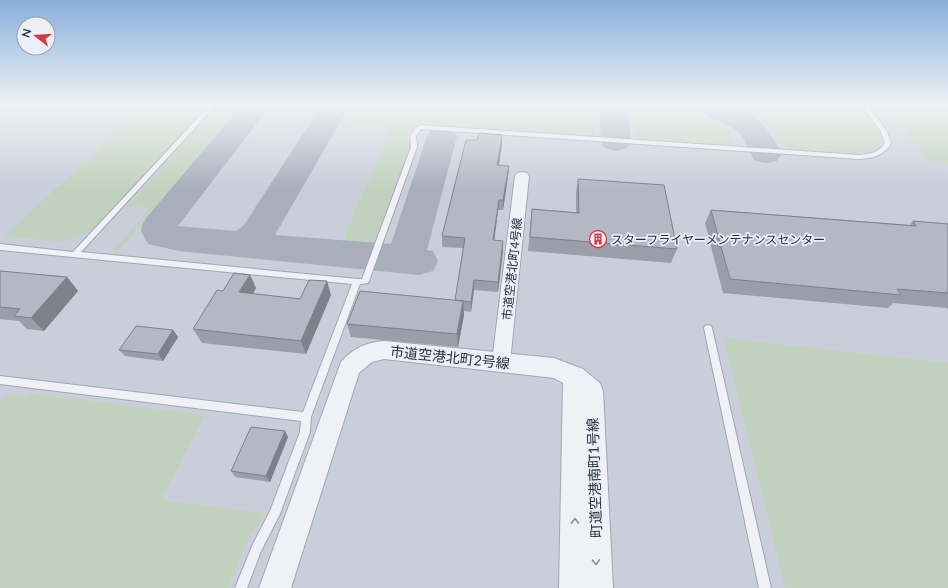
<svg xmlns="http://www.w3.org/2000/svg" width="948" height="588" viewBox="0 0 948 588" font-family="Lato,'Noto Sans JP',sans-serif">
	<style>
		.built { fill: #caceda }
		.green { fill: #c0d2bd }
		.lines { fill: none; stroke-linecap: round; stroke-linejoin: round }
		.taxiway { fill: #a8aebc; fill-rule: evenodd }
		.service-casing { stroke: #a1a6b1; stroke-width: 2 }
		.minor-casing { stroke: #a1a6b1; stroke-width: 2 }
		.tertiary-casing { stroke: #a1a6b1; stroke-width: 2 }
		.service { fill: #eff1f6; fill-rule: evenodd }
		.minor { fill: #eff1f6; fill-rule: evenodd }
		.tertiary { fill: #eff1f6; fill-rule: evenodd }
		.wall { fill: #9a9ea9 }
		.shaded-wall { fill: #7d8189 }
		.building { fill: #b3b8c4; stroke: #7d8189 }
		.oneway { stroke: #8a8e9a }
		.labels { text-anchor: middle; dominant-baseline: central; stroke-width: 3.5; stroke-linejoin: round; paint-order: stroke }
		.poi-label { font-size: 12px; fill: #252c3f; stroke: #eceff5; text-anchor: start }
		.street-label { font-size: 12px; fill: #252c3f; stroke: #eceff5 }
		.near-street-label { font-size: 14px; fill: #252c3f; stroke: #eceff5 }
	</style>
	<rect width="100%" height="100%" fill="#dcdfe7"/>
	<path class="built" d="M 0,105 L 948,105 L 948,588 L 0,588 Z"/>
	<path class="green" d="M 147,105 L 210,105 L 96,228 L 63,242 L 4,236 Z
		M 218,105 L 241,105 L 117,253 L 112,252 L 150,208 L 127,206 Z
		M 347,105 L 545,105 L 593,108 L 594,136 L 412,123 L 406,138 L 410,147 L 373,246 L 354,244 L 346,241 L 345,235 L 392,126 L 344,122 L 340,117 Z
		M 662,105 L 679,105 L 723,127 L 728,130 L 734,139 L 729,145 L 635,139 L 631,109 Z
		M 736,105 L 860,105 C 868,115 883,130 882,143 C 865,161 823,152 800,151 C 781,146 783,138 771,126 C 761,116 748,111 736,105 Z
		M 886,105 L 948,105 L 948,164 L 931,163 Z
		M 724,338 L 948,363 L 948,588 L 785,588 Z
		M 28,393 L 205,415 L 161,500 L 266,513 L 249,537 L 228,588 L 0,588 L 0,400 L 11,395 L 25,397 Z"/>
	<g class="lines">
		<path class="taxiway" d="M 242,105 L 271,105 L 178,226 L 236,231 L 244,225 L 322,105 L 350,105 L 275,235 L 391,244 L 427,136 L 431,130 L 442,127 L 453,130 L 457,136 L 427,250 L 433,251 L 438,261 L 433,271 L 419,275 L 179,251 L 148,244 L 141,231 L 142,225 L 147,217 Z
			M 599,105 L 627,105 L 631,142 L 627,148 L 616,151 L 605,148 L 601,142 Z
			M 694,105 C 706,105 721,103 732,105 C 758,111 770,132 782,154 L 777,161 L 766,163 L 755,161 C 748,151 746,138 737,131 C 724,121 704,119 694,105 Z"/>
		<g class="service-casing">
			<path id="service" d="M 210,105 L 216,105 L 81,252 L 357,279 L 362,279 L 411,147 C 409,137 411,130 420,125 L 859,155 C 869,154 879,153 885,143 L 881,132 L 862,105 L 868,105 L 887,132 L 891,143 C 884,156 872,158 859,159 L 421,129 L 416,136 L 417,147 L 369,281 L 368,283 L 360,284 L 311,417 L 310,432 L 280,514 L 261,551 L 247,588 L 235,588 L 253,544 L 270,511 L 300,432 L 301,421 L 0,384 L 0,376 L 303,412 L 352,284 L 0,250 L 0,244 L 73,252 Z
				M 708,325 L 711,326 L 712,328 L 771,588 L 759,588 L 704,328 L 705,326 Z"/>
		</g>
		<g class="minor-casing">
			<path id="minor" d="M 522,172 L 527,173 L 529,176 L 510,362 L 508,368 L 501,370 L 494,368 L 492,362 L 515,176 L 517,173 Z"/>
		</g>
		<g class="tertiary-casing">
			<path id="tertiary" d="M 384,341 L 554,358 L 583,369 L 600,383 L 603,391 L 613,588 L 559,588 L 563,383 L 554,378 L 384,359 L 372,362 L 359,373 L 291,588 L 259,588 L 341,362 C 352,349 366,342 384,341 Z"/>
		</g>
		<use href="#service" class="service"/>
		<use href="#minor" class="minor"/>
		<use href="#tertiary" class="tertiary"/>
	</g>
	<path class="wall" d="M 502,135 L 502,145 L 499,165 L 509,166 L 508,176 L 503,210 L 498,210 L 494,241 L 503,251 L 498,292 L 474,290 L 471,312 L 464,311 L 464,315 L 458,347 L 351,337 L 347,324 L 455,300 L 463,248 L 442,247 L 442,236 L 477,140 Z
		M 578,179 L 677,249 L 671,263 L 528,251 L 532,209 L 576,213 L 576,193 Z
		M 711,210 L 910,225 L 913,221 L 948,224 L 948,309 L 947,308 L 893,303 L 888,308 L 723,293 L 705,223 Z
		M 0,271 L 67,277 L 78,291 L 44,331 L 27,329 L 19,321 L 0,319 Z
		M 250,275 L 256,288 L 253,294 L 300,299 L 331,295 L 306,354 L 202,343 L 193,329 L 223,291 Z
		M 173,330 L 178,337 L 163,361 L 125,356 L 119,350 Z
		M 285,431 L 288,437 L 270,482 L 235,477 L 231,471 Z"/>
	<path class="shaded-wall" d="M 502,135 L 502,145 L 497,175 L 497,165 Z
		M 509,166 L 508,176 L 503,210 L 503,200 Z
		M 499,200 L 498,210 L 493,251 L 493,240 Z
		M 503,241 L 503,251 L 498,292 L 498,282 Z
		M 250,275 L 256,288 L 246,306 L 239,292 Z
		M 67,277 L 78,291 L 44,331 L 31,318 Z
		M 474,280 L 474,290 L 471,312 L 471,302 Z
		M 327,281 L 331,295 L 306,354 L 301,341 Z
		M 463,301 L 464,315 L 458,347 L 457,334 Z
		M 173,330 L 178,337 L 163,361 L 158,354 Z
		M 285,431 L 288,437 L 270,482 L 266,476 Z"/>
	<path class="building" d="M 479,133 L 502,135 L 497,165 L 509,166 L 503,200 L 499,200 L 493,240 L 503,241 L 498,282 L 474,280 L 471,302 L 455,300 L 465,238 L 442,236 L 466,140 L 477,140 Z
		M 578,179 L 664,185 L 677,249 L 530,237 L 532,209 L 579,213 Z
		M 711,210 L 916,226 L 913,221 L 948,224 L 948,293 L 897,289 L 901,295 L 730,279 Z
		M 0,271 L 67,277 L 31,318 L 14,316 L 20,309 L 0,307 Z
		M 234,273 L 250,275 L 239,292 L 300,299 L 309,280 L 327,281 L 301,341 L 193,329 L 217,290 L 223,291 Z
		M 360,291 L 463,301 L 457,334 L 347,324 Z
		M 136,326 L 173,330 L 158,354 L 119,350 Z
		M 251,427 L 285,431 L 266,476 L 231,471 Z"/>
	<defs><path id="oneway-chevron" d="M-2-3.5L2.5 0L-2 3.5" fill="none" stroke-width="1.6" stroke-linecap="round" stroke-linejoin="round"/></defs>
	<g class="oneway">
		<use href="#oneway-chevron" transform="translate(575 521) rotate(-90)"/>
		<use href="#oneway-chevron" transform="translate(596 562) rotate(88)"/>
	</g>
	<linearGradient id="sky" x2="0" y2="1"><stop stop-color="#87b0dc"/><stop offset="0.56" stop-color="#eff1f4"/><stop offset="1" stop-color="#eff1f4" stop-opacity="0"/></linearGradient>
	<rect width="948" height="188" fill="url(#sky)"/>
	<defs>
		<g id="building-ring" transform="scale(0.9)"><circle r="9.5" fill="#eceff5" stroke="#d5383f" stroke-width="1.5"/><path d="M-4-6H4V6H1V3H-1V6H-4ZM-2.5-4.3h1.7v1.8h-1.7ZM.8-4.3h1.7v1.8H.8ZM-2.5-1h1.7V.8h-1.7ZM.8-1h1.7V.8H.8Z" fill="#d5383f"/></g>
	</defs>
	<g fill-rule="evenodd">
		<use href="#building-ring" x="598" y="239"/>
	</g>
	<g class="labels">
		<g class="poi-label">
			<text x="611" y="239">スターフライヤーメンテナンスセンター</text>
		</g>
		<g class="street-label">
			<text transform="translate(512 269) rotate(-84)">市道空港北町4号線</text>
		</g>
		<g class="near-street-label">
			<text transform="translate(450 357) rotate(6)">市道空港北町2号線</text>
			<text transform="translate(594 478) rotate(-92)">町道空港南町1号線</text>
		</g>
	</g>
	<g transform="translate(36 36) rotate(287)"><circle r="19" fill="#eceff5" stroke="#9ca1ac"/>
	<path d="M0-3L7 15L0 10L-7 15Z" fill="#d5383f"/>
	<text y="-6" font-size="11" font-weight="bold" text-anchor="middle" fill="#252c3f">N</text>
	</g>
</svg>
